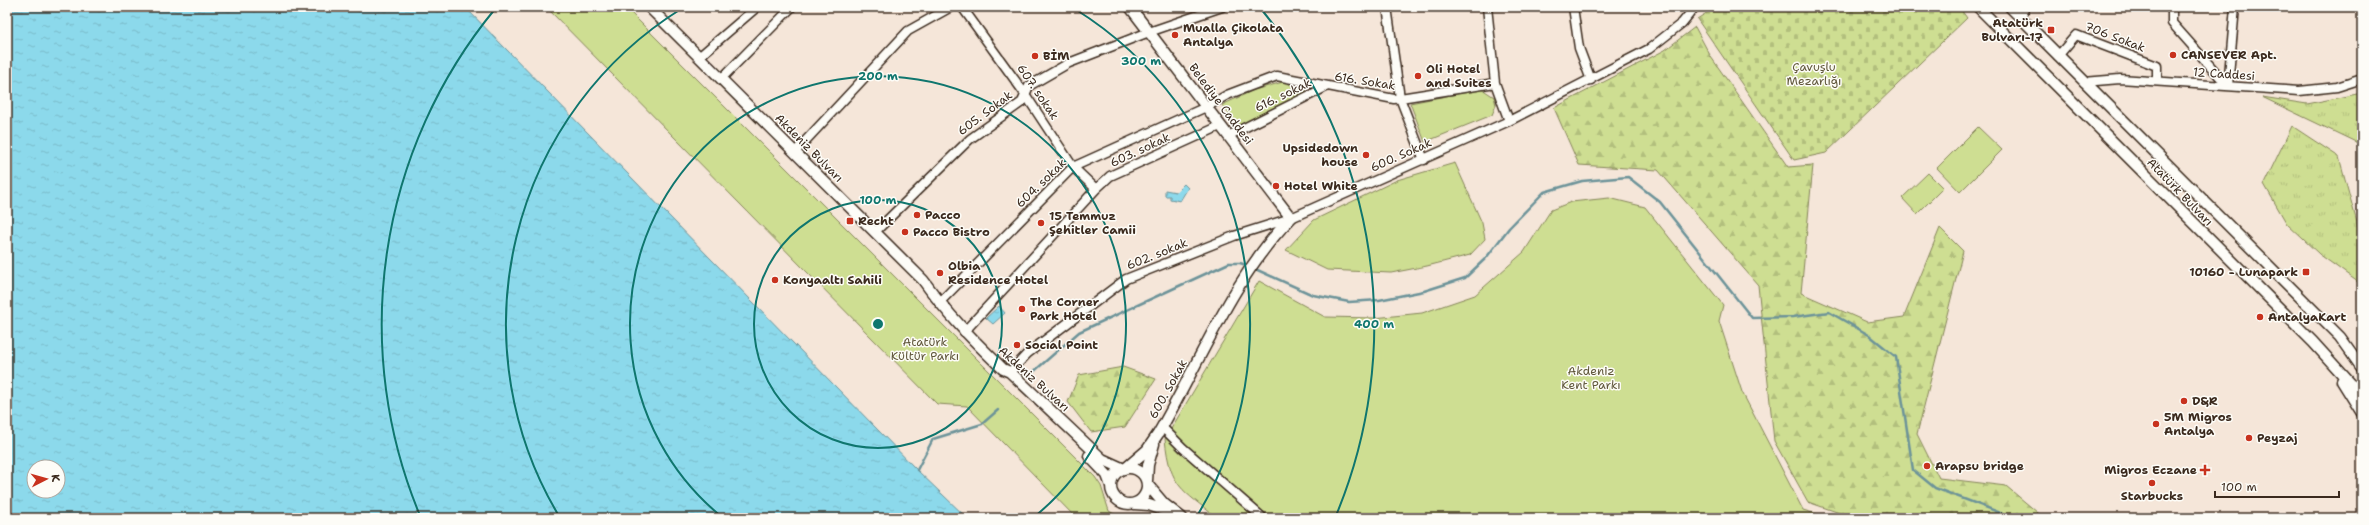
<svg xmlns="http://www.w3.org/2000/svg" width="2369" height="525" viewBox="0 0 2369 525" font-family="'Shantell Sans',sans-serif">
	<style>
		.grass { fill: url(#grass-tufts); stroke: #848458 }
		.forest { fill: url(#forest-firs); stroke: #848458 }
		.cemetery { fill: url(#cemetery-stones); stroke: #848458 }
		.park { fill: #cede92; stroke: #848458 }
		.water { fill: url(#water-ripples); stroke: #6c9399; fill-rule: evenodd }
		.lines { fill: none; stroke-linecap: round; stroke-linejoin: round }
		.stream { stroke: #6c9399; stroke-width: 2.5 }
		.minor-casing { stroke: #3b2a1e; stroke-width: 11 }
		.major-casing { stroke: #3b2a1e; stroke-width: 13 }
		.minor { stroke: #fdfcf7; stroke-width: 8 }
		.major { stroke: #fdfcf7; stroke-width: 10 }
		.ring { fill: none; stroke: #0f766e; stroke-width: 2 }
		.poi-dot { fill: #c8321e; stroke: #fdfcf7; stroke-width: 1.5 }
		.labels { text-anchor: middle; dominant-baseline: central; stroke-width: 3; stroke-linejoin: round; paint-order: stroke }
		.poi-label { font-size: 12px; font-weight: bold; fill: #3b2a1e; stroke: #fdfcf7; text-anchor: start }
		.street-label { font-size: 12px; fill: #3b2a1e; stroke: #fdfcf7 }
		.park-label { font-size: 12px; fill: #60573b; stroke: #fdfcf7 }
		.centre { fill: #0f766e; stroke: #fdfcf7; stroke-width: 2 }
		.ring-label { font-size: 12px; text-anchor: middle; font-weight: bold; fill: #0f766e; stroke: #fdfcf7; stroke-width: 3; stroke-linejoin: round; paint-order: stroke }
	</style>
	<defs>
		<pattern id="grass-tufts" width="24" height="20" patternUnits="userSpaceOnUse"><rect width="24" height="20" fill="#cede92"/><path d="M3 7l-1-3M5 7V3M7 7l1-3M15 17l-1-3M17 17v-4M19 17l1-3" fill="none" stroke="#b2bf7d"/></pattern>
		<pattern id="forest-firs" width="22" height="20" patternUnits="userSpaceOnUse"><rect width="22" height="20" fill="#cede92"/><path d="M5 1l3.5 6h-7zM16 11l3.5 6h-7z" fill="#b2bf7d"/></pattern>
		<pattern id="cemetery-stones" width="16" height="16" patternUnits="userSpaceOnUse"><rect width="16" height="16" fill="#cede92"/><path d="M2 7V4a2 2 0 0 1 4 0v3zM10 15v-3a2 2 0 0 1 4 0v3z" fill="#b2bf7d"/></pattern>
		<pattern id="water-ripples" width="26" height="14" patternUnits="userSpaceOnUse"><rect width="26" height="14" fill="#8cd9eb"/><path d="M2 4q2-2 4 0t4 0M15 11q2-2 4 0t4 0" fill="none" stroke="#7abac9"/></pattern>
	</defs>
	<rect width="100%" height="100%" fill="#f5e6d9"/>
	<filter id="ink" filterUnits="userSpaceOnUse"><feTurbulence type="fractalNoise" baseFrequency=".025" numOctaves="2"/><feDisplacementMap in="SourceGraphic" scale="8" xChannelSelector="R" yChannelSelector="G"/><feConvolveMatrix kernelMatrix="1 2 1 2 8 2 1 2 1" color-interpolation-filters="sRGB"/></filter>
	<g filter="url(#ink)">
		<path class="grass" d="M 2362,93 L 2362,145 L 2262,97 L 2307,104 Z
			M 2292,126 L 2339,157 L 2362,241 L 2362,285 L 2319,254 L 2287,224 L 2264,184 Z"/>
		<path class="forest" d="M 1695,27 L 1711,57 L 1788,167 L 1813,165 L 1801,293 L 1867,322 L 1904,317 L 1940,228 L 1963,251 L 1917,434 L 1939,478 L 2006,486 L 2044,518 L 1854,518 L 1808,502 L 1774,441 L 1758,285 L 1658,170 L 1579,165 L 1554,108 L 1665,50 Z
			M 1123,367 L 1156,379 L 1125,427 L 1091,432 L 1068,402 L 1079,375 Z"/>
		<path class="cemetery" d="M 1716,7 L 1959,7 L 1967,18 L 1826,153 L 1794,160 L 1697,19 Z"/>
		<path class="park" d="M 546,7 L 625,7 L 1095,477 L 1101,486 L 1109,511 L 1121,518 L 1076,518 L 967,406 L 937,404 Z
			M 1283,82 L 1306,89 L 1306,93 L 1239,127 L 1222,105 L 1254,90 Z
			M 1482,89 L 1494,97 L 1496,105 L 1492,115 L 1425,142 L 1410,103 Z
			M 1978,127 L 2002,150 L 1960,192 L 1937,168 Z
			M 1455,163 L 1482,223 L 1485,239 L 1470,255 L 1427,266 L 1391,273 L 1327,270 L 1286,250 L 1314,220 L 1397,180 Z
			M 1928,173 L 1943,188 L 1917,214 L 1902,198 Z
			M 1609,198 L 1645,207 L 1723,305 L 1719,321 L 1742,392 L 1803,510 L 1830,518 L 1217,518 C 1182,489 1170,488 1165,439 L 1259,281 L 1325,317 L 1374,318 L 1422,313 L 1475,295 L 1524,252 L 1551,210 L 1571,202 Z"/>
		<path class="water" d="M 7,7 L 465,7 L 917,470 L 967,518 L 7,518 ZM 34,467 L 58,467 L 58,491 L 34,491 Z
			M 1184,184 L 1188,188 L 1180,201 L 1170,199 L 1170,196 L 1165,196 L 1165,190 L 1176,192 Z
			M 999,306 L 1005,313 L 993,324 L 986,318 Z"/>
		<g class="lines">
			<path class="stream" d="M 1253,268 L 1313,295 L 1349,302 L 1379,300 L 1424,291 L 1465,278 L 1486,258 L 1509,228 L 1544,192 L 1582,181 L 1628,177 L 1660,202 L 1752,318 L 1793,317 L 1829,312 L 1869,335 L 1896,357 L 1913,470 L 1935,488 L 2014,518
				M 1031,374 L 1079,332 L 1229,263 L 1240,263 L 1249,266
				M 917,470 L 933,439 L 982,424 L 998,410"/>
			<g class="minor-casing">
				<path id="minor" d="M 962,7 L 1025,94 L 1073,167 L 1096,189
					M 1387,7 L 1400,98 L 1424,160
					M 1487,7 L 1495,83 L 1509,121
					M 1573,7 L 1579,48 L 1591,80
					M 2172,7 L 2172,23 L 2228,86
					M 2021,18 L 2025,7
					M 700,56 L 757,7
					M 2058,56 L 2076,35 L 2157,66 L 2157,81
					M 721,79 L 791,8 L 790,7
					M 2084,82 L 2120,79 L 2299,91 L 2337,87 L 2362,79
					M 2228,86 L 2235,7
					M 1228,136 L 1326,87
					M 795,152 L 908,31 L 951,7
					M 875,232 L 970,139 L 1022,102 L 1029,86 L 1069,63 L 1149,32 L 1222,7
					M 939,303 L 1073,167 L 1206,107 L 1227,95 L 1277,76 L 1394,99 L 1495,83
					M 964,332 L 1096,189 L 1110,176 L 1220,126
					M 1010,372 L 1028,353 L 1126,279 L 1234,236 L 1291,218 L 1509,121 L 1649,49 L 1682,23 L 1695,7
					M 1162,427 L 1183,448 L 1263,518"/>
			</g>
			<g class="major-casing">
				<path id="major" d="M 649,7 L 923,280 C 948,315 973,340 1003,369 L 1010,372 L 1102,459 L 1124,469
					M 1978,7 L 2313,342 L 2362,396
					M 2010,7 L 2340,337 L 2362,368
					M 2342,381 L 2362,413
					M 1089,456 L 1107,475 L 1111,486
					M1111 486a18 18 0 1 1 36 0a18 18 0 1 1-36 0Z
					M 1126,468 L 1147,450 L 1158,434 C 1199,364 1234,275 1291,218 L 1130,7
					M 1147,481 L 1148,465 L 1154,444
					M 1147,484 L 1164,504 L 1182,518
					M 1134,504 L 1149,505 L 1171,513"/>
			</g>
			<use href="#minor" class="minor"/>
			<use href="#major" class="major"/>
		</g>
	</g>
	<g class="ring">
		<circle cx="878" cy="324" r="124"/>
		<path d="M722 517A248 248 0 1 1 1034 517"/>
		<path d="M559 516A372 372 0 0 1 681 9M1075 9A372 372 0 0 1 1197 516"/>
		<path d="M421 518A496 496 0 0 1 495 9M1261 9A496 496 0 0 1 1335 518"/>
	</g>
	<g class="poi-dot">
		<rect x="2047" y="26" width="8" height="8" rx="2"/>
		<circle cx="1175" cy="35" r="4"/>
		<circle cx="2173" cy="55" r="4"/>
		<circle cx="1035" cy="56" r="4"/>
		<circle cx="1418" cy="76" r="4"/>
		<circle cx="1366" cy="155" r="4"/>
		<circle cx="1276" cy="186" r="4"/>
		<circle cx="917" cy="215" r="4"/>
		<rect x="846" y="217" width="8" height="8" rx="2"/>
		<circle cx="1041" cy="223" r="4"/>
		<circle cx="905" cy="232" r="4"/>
		<rect x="2302" y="268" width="8" height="8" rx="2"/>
		<circle cx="940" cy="273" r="4"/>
		<circle cx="775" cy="280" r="4"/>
		<circle cx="1022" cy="309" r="4"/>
		<circle cx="2260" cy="317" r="4"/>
		<circle cx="1017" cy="345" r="4"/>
		<circle cx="2184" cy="401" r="4"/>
		<circle cx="2156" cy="424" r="4"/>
		<circle cx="2249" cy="438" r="4"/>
		<circle cx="1927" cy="466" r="4"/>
		<path d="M2203 464h4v4h4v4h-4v4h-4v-4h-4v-4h4z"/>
		<circle cx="2152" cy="483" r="4"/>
	</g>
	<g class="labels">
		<g class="poi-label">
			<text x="2043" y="23" text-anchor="end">Atatürk<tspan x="2043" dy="14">Bulvarı-17</tspan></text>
			<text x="1183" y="28">Mualla Çikolata<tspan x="1183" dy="14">Antalya</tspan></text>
			<text x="2181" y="55">CANSEVER Apt.</text>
			<text x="1043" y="56">BİM</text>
			<text x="1426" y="69">Oli Hotel<tspan x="1426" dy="14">and Suites</tspan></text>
			<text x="1358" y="148" text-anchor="end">Upsidedown<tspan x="1358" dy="14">house</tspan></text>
			<text x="1284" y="186">Hotel White</text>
			<text x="925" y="215">Pacco</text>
			<text x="1049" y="216">15 Temmuz<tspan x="1049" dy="14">Şehitler Camii</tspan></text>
			<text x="858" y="221">Recht</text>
			<text x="913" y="232">Pacco Bistro</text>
			<text x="948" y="266">Olbia<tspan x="948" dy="14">Residence Hotel</tspan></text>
			<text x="2298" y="272" text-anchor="end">10160 - Lunapark</text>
			<text x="783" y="280">Konyaaltı Sahili</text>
			<text x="1030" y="302">The Corner<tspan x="1030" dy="14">Park Hotel</tspan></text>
			<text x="2268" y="317">AntalyaKart</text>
			<text x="1025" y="345">Social Point</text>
			<text x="2192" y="401">D&amp;R</text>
			<text x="2164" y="417">5M Migros<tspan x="2164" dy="14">Antalya</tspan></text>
			<text x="2257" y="438">Peyzaj</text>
			<text x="1935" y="466">Arapsu bridge</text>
			<text x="2197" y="470" text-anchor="end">Migros Eczane</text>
			<text x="2152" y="496" text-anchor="middle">Starbucks</text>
		</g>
		<g class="street-label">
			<text transform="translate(2115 37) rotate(21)">706 Sokak</text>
			<text transform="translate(2224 74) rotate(4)">12 Caddesi</text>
			<text transform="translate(1365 81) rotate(9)">616. Sokak</text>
			<text transform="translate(1038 92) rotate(56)">607. sokak</text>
			<text transform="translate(1283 95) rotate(-26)">616. sokak</text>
			<text transform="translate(1221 104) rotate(53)">Belediye Caddesi</text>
			<text transform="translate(985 113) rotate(-37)">605. Sokak</text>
			<text transform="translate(809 148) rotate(45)">Akdeniz Bulvarı</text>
			<text transform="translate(1140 150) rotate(-25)">603. sokak</text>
			<text transform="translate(1401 155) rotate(-24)">600. Sokak</text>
			<text transform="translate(1041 183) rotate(-44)">604. sokak</text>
			<text transform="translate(2180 192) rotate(46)">Atatürk Bulvarı</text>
			<text transform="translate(1157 254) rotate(-22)">602. sokak</text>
			<text transform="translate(1034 379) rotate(42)">Akdeniz Bulvarı</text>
			<text transform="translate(1168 389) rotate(-61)">600. Sokak</text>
		</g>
		<g class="park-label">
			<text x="1814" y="67">Çavuşlu<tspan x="1814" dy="14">Mezarlığı</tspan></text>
			<text x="925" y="342">Atatürk<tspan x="925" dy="14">Kültür Parkı</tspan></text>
			<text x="1591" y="371">Akdeniz<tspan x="1591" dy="14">Kent Parkı</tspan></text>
		</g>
	</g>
	<circle cx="878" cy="324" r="6" class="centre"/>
	<g class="ring-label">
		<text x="1141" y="65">300 m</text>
		<text x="878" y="80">200 m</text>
		<text x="878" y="204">100 m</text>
		<text x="1374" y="328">400 m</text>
	</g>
	<rect width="2369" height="525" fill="none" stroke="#fdfcf7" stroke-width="24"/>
	<rect x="12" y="12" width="2345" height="501" fill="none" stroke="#3b2a1e" stroke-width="1.5" filter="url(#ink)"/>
	<g transform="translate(46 479) rotate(84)"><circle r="19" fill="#fdfcf7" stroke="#afa8a0"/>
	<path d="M0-3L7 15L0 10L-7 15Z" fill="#c8321e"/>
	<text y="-6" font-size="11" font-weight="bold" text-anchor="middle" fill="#3b2a1e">K</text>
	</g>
	<path d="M2215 491v6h124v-6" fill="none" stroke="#3b2a1e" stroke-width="2"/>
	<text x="2221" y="491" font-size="12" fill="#3b2a1e" stroke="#fdfcf7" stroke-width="3" paint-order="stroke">100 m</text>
</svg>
